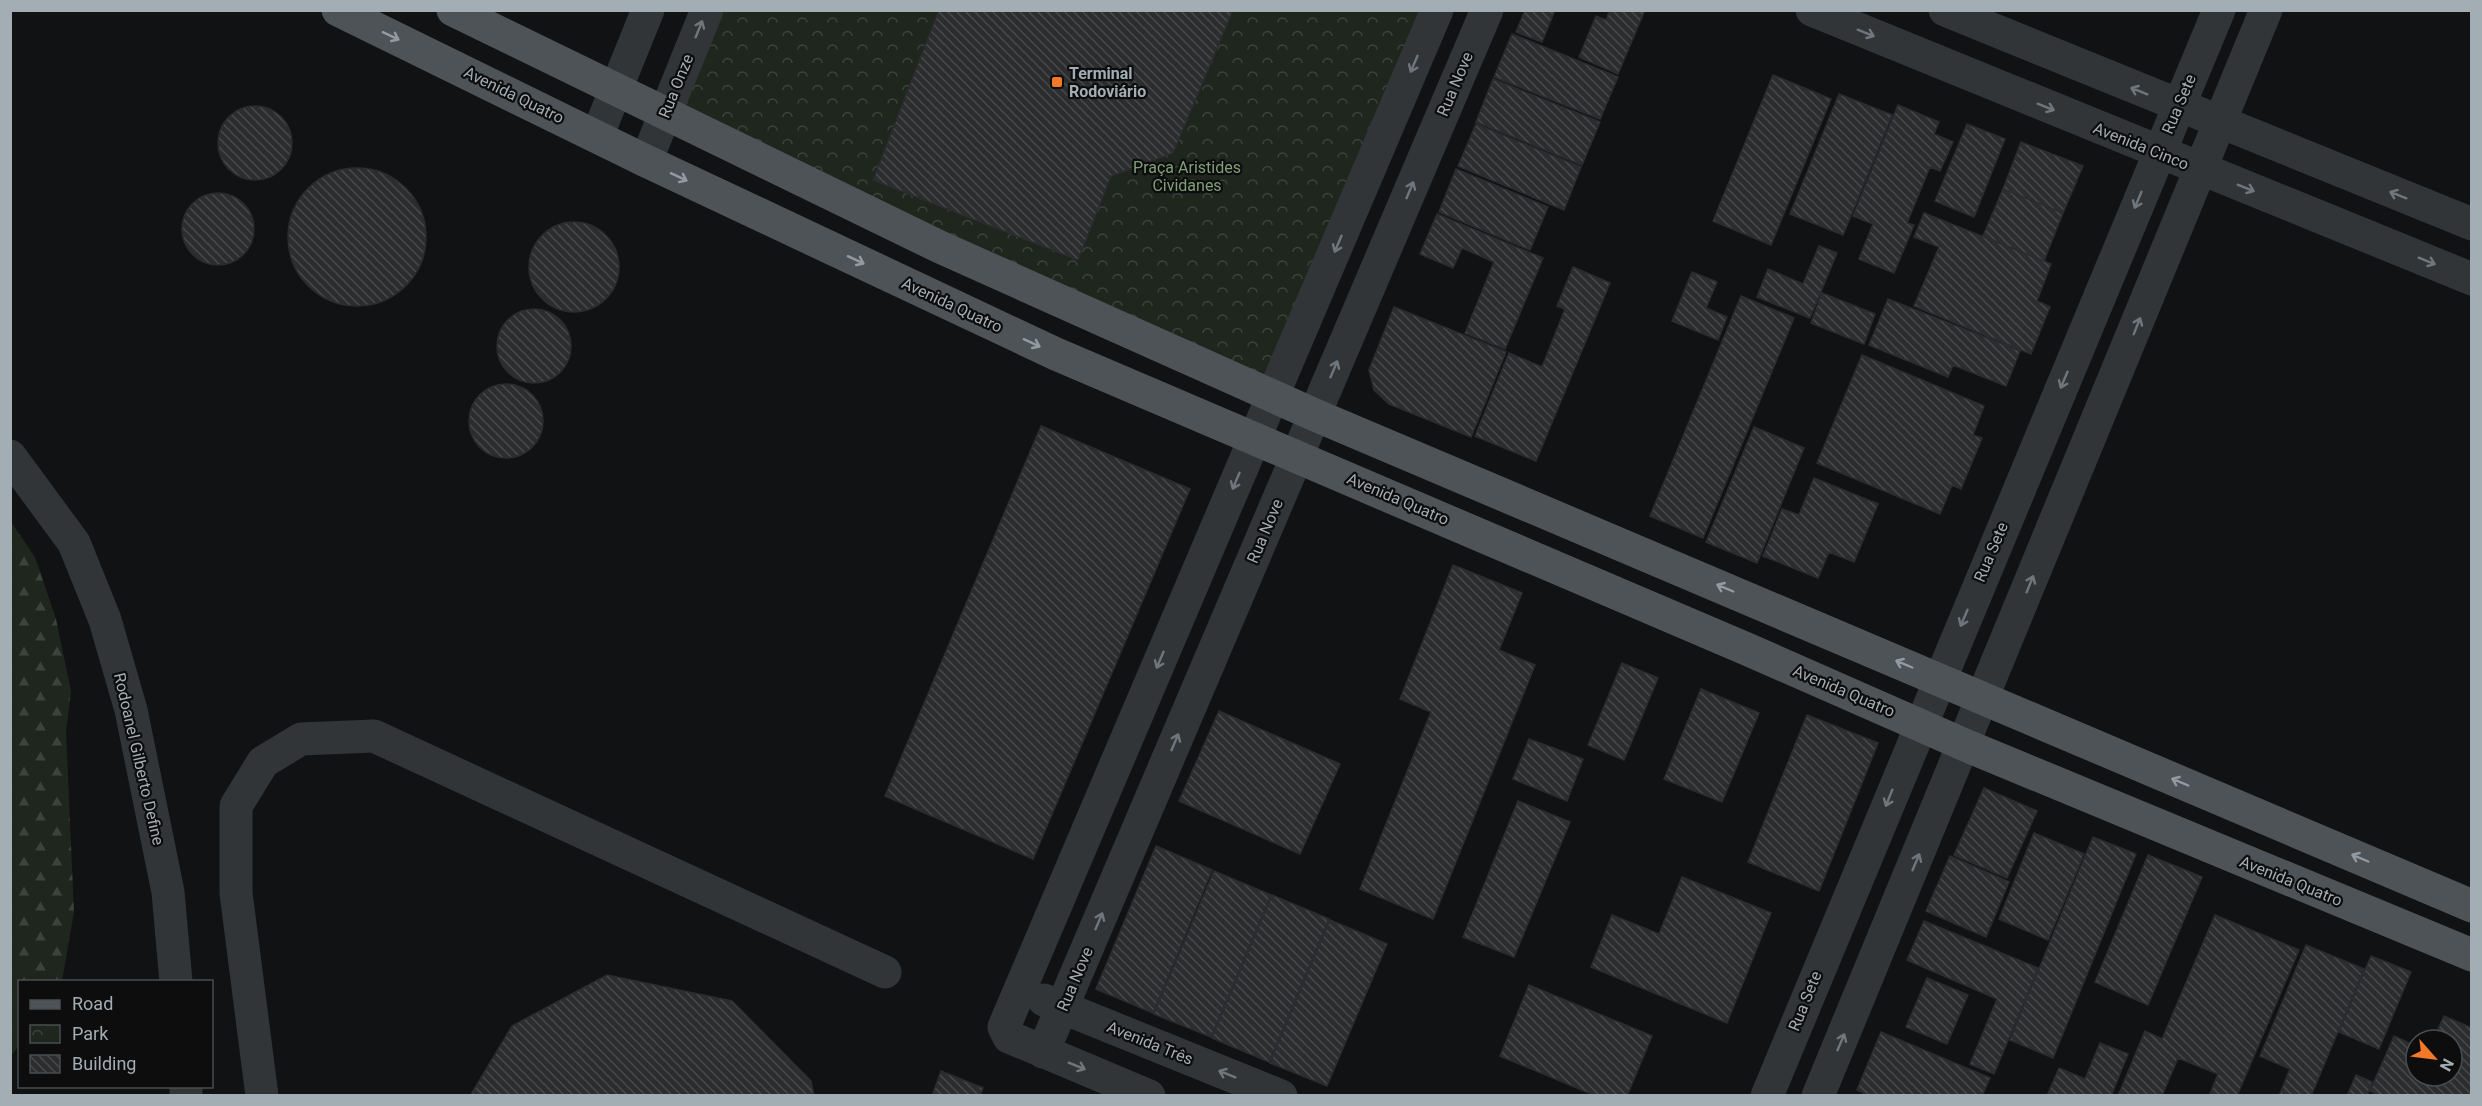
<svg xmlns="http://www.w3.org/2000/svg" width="2482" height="1106" viewBox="0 0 2482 1106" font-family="Roboto,sans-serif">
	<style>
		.forest { fill: url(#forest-firs) }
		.park { fill: url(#park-crowns) }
		.building { fill: url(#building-back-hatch); stroke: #2b2c2f; stroke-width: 1.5 }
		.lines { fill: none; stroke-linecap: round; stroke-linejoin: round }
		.minor { stroke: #323538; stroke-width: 33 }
		.major { stroke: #4e5357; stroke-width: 33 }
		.oneway { stroke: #70777c }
		.oneway2 { stroke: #929ba1 }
		.poi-dot { fill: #f37929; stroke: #0d0d0e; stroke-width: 2 }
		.labels { text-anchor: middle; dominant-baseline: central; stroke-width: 4.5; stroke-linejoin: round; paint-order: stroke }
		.poi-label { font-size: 16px; font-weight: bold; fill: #a3adb4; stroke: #0d0d0e; text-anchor: start }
		.street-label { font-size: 16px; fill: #a3adb4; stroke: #0d0d0e }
		.park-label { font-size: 16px; fill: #819f79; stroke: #0d0d0e }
	</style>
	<defs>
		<pattern id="forest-firs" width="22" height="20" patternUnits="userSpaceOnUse" patternTransform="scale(1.5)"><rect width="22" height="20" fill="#1e261e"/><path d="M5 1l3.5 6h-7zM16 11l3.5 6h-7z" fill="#3c433c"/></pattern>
		<pattern id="park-crowns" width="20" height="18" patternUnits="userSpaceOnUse" patternTransform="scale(1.5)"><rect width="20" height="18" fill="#1e261e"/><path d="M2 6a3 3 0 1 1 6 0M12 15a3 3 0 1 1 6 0" fill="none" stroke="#3c433c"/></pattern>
		<pattern id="building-back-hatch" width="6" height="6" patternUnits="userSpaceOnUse" patternTransform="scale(1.5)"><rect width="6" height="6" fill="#2c2d2f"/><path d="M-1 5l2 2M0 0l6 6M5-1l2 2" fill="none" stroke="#47494b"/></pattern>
	</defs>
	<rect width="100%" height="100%" fill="#111213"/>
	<path class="forest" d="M 11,522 L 35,557 L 56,619 L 71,691 L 66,732 L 74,912 L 62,981 L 20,982 L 19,1046 L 11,1055 Z"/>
	<path class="park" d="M 707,11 L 1437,11 L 1273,395 L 666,112 Z"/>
	<path class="building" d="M 939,10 L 1233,10 L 1173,153 L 1111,176 L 1078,260 L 873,180 Z
		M 1525,10 L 1555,10 L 1542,42 L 1516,32 Z
		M 1610,10 L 1645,10 L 1618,74 L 1579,57 L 1596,16 L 1606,20 Z
		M 1512,34 L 1618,77 L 1600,119 L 1494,77 Z
		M 1773,75 L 1831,99 L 1771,245 L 1713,221 Z
		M 1493,79 L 1600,122 L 1582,165 L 1476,122 Z
		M 1839,94 L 1892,115 L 1843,235 L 1790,214 Z
		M 1898,105 L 1939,122 L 1934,134 L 1953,142 L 1940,171 L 1930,167 L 1907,223 L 1914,225 L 1894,273 L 1859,259 L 1873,224 L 1853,216 Z
		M218 143a37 37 0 1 1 74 0a37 37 0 1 1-74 0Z
		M 1476,124 L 1581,167 L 1564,210 L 1458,166 Z
		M 1967,124 L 2005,139 L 1974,217 L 1935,201 Z
		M 2021,142 L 2083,166 L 2063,213 L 2003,189 Z
		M288 237a69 69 0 1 1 138 0a69 69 0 1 1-138 0Z
		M 1456,169 L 1548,207 L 1530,250 L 1439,212 Z
		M 2003,189 L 2063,213 L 2044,261 L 1983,236 Z
		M182 229a36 36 0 1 1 72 0a36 36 0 1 1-72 0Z
		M 1924,213 L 2051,264 L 2037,301 L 2050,307 L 2031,354 L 1914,306 L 1939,247 L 1914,237 Z
		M 1437,214 L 1543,258 L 1505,349 L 1465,333 L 1494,262 L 1462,248 L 1453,268 L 1420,254 Z
		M529 267a45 45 0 1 1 90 0a45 45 0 1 1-90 0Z
		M 1819,246 L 1837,253 L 1810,318 L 1757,297 L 1768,269 L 1803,284 Z
		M 1573,267 L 1610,283 L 1536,461 L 1475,436 L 1509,353 L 1542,367 L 1565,309 L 1557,306 Z
		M 1692,272 L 1717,282 L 1706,308 L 1727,317 L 1718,340 L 1672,321 Z
		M 1822,293 L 1875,314 L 1864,344 L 1811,323 Z
		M 1741,296 L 1794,318 L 1703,538 L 1650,516 Z
		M 1888,299 L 2020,351 L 2006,386 L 1953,365 L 1948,377 L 1869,345 Z
		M 1394,307 L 1506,352 L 1471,437 L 1389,404 L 1374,390 L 1369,370 Z
		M497 346a37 37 0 1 1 74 0a37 37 0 1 1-74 0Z
		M 1862,355 L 1984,406 L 1973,435 L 1982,438 L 1961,489 L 1952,485 L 1940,514 L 1817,463 Z
		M469 421a37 37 0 1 1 74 0a37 37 0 1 1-74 0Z
		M 1041,426 L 1190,489 L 1033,859 L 885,796 Z
		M 1754,427 L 1804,448 L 1757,563 L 1706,542 Z
		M 1814,478 L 1878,504 L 1854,562 L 1829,552 L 1818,578 L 1763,556 L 1782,509 L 1799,515 Z
		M 1453,565 L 1522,593 L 1499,650 L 1535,665 L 1433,919 L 1360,889 L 1431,712 L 1400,699 Z
		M 1622,663 L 1658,678 L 1624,760 L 1588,745 Z
		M 1701,689 L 1759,713 L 1722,802 L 1664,779 Z
		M 1219,711 L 1340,764 L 1300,854 L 1179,801 Z
		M 1807,715 L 1878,743 L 1819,891 L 1748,862 Z
		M 1529,739 L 1583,759 L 1567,801 L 1513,779 Z
		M 1984,788 L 2037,811 L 2007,878 L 1954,855 Z
		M 1518,801 L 1570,822 L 1514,957 L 1463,937 Z
		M 2034,833 L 2084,854 L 2048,940 L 1999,919 Z
		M 2093,837 L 2136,854 L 2053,1058 L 2010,1040 Z
		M 1156,846 L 1212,870 L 1153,1013 L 1096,989 Z
		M 2148,855 L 2202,877 L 2148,1005 L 2095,982 Z
		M 1950,856 L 2009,882 L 1986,937 L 1926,911 Z
		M 1214,871 L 1271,895 L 1211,1037 L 1154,1014 Z
		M 1682,877 L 1771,913 L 1727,1023 L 1591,967 L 1612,915 L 1659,934 Z
		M 1272,895 L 1329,919 L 1269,1062 L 1212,1038 Z
		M 2215,915 L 2299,950 L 2237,1096 L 2209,1096 L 2218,1074 L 2178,1058 L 2162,1096 L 2118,1096 L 2145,1031 L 2162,1039 Z
		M 1330,920 L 1387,944 L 1327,1086 L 1270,1063 Z
		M 1924,921 L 2038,968 L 1994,1074 L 1970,1064 L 1997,999 L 1907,960 Z
		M 2306,945 L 2364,969 L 2311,1096 L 2279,1096 L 2290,1069 L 2260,1056 Z
		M 2371,956 L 2411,972 L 2379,1049 L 2339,1032 Z
		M 607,975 L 732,1001 L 811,1081 L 814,1096 L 470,1096 L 512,1026 Z
		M 1927,978 L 1968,995 L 1947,1044 L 1906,1027 Z
		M 1529,985 L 1652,1036 L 1627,1096 L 1596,1096 L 1500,1056 Z
		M 2444,1016 L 2472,1028 L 2472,1096 L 2380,1096 L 2370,1091 L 2394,1036 L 2416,1046 L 2416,1076 L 2452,1076 L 2452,1040 L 2433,1040 Z
		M 1881,1032 L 1990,1078 L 1982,1096 L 1869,1096 L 1857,1090 Z
		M 2100,1043 L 2128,1054 L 2111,1096 L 2047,1096 L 2059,1068 L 2085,1079 Z
		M 941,1071 L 983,1088 L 980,1096 L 932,1096 Z
		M 2356,1075 L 2372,1082 L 2367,1096 L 2347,1096 Z"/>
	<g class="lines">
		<path class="minor" d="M 1812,10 L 2472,279
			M 1945,10 L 2472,224
			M 597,136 L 648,10
			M 646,161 L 707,10
			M 10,456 L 74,543 L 105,620 L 131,710 L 168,892 L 176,982
			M 1044,1000 L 1281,1096
			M 1043,1052 L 1487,10
			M 186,1086 L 186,1096
			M 262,1096 L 236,893 L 236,806 L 263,762 L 301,739 L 374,736 L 885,972
			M 1149,1096 L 1009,1037 L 1004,1027 L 1437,10
			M 1767,1096 L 2219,10
			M 1818,1096 L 2266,10"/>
		<path class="major" d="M 338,10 L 646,161 L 1056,354 L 1749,650 L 1965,745 L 2472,955
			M 453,10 L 940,247 L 1315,415 L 2472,906"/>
	</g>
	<defs><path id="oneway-shaft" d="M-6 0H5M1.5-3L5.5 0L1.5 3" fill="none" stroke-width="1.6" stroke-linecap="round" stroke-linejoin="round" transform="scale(1.5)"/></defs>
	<g class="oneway">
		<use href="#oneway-shaft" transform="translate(699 29) rotate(-68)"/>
		<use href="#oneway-shaft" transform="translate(1866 33) rotate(22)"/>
		<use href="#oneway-shaft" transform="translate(1414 64) rotate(113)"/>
		<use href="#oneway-shaft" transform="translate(2139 91) rotate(-158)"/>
		<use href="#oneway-shaft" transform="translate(2046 107) rotate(22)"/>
		<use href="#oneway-shaft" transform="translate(2246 188) rotate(22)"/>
		<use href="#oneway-shaft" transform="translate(1410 190) rotate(-67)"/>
		<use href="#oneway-shaft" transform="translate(2398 195) rotate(-158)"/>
		<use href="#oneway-shaft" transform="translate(2138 200) rotate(113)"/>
		<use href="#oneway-shaft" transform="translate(1338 244) rotate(113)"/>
		<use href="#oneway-shaft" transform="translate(2427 261) rotate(22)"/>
		<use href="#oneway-shaft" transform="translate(2137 326) rotate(-68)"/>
		<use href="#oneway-shaft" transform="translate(1334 369) rotate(-67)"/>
		<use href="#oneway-shaft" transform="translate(2064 380) rotate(113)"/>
		<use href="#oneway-shaft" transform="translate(1236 481) rotate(113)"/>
		<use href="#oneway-shaft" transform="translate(2030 584) rotate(-68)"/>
		<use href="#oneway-shaft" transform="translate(1964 618) rotate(113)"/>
		<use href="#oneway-shaft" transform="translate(1160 660) rotate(113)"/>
		<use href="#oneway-shaft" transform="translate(1175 742) rotate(-67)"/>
		<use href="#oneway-shaft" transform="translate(1889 798) rotate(112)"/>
		<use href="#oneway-shaft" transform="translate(1916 862) rotate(-67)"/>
		<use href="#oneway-shaft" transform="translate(1099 921) rotate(-67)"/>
		<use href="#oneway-shaft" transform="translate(1841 1042) rotate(-67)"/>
		<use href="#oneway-shaft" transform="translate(1077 1066) rotate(22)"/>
		<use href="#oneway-shaft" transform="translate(1227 1074) rotate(-158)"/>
	</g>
	<g class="oneway2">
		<use href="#oneway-shaft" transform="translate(391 36) rotate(25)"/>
		<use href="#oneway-shaft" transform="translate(679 177) rotate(25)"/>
		<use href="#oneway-shaft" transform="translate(856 260) rotate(25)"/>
		<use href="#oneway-shaft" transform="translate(1032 343) rotate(25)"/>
		<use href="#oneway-shaft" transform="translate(1725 588) rotate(-157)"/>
		<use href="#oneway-shaft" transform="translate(1904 664) rotate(-157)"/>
		<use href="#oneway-shaft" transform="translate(2180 782) rotate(-157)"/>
		<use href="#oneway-shaft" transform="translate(2360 858) rotate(-157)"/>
	</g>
	<rect class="poi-dot" x="1051" y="76" width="12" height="12" rx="3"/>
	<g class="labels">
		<g class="poi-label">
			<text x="1069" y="73">Terminal<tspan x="1069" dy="18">Rodoviário</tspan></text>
		</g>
		<g class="street-label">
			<text transform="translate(1455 84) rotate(-67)">Rua Nove</text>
			<text transform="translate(676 86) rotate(-68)">Rua Onze</text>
			<text transform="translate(514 95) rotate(26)">Avenida Quatro</text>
			<text transform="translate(2179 104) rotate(-67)">Rua Sete</text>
			<text transform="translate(2141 146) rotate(22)">Avenida Cinco</text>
			<text transform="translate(952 305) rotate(25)">Avenida Quatro</text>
			<text transform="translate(1398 499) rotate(23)">Avenida Quatro</text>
			<text transform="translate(1265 531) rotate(-67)">Rua Nove</text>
			<text transform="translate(1991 552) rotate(-67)">Rua Sete</text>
			<text transform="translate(1844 691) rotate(23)">Avenida Quatro</text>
			<text transform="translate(139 759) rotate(77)">Rodoanel Gilberto Define</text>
			<text transform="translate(2291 881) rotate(22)">Avenida Quatro</text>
			<text transform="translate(1075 979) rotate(-67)">Rua Nove</text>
			<text transform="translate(1805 1001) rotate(-68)">Rua Sete</text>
			<text transform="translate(1150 1043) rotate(22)">Avenida Três</text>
		</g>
		<g class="park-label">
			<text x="1187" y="167">Praça Aristides<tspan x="1187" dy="18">Cividanes</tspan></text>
		</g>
	</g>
	<rect width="2482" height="1106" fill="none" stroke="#a3adb4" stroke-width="24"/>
	<rect x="18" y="980" width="195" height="108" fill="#0d0d0e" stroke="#494d50" stroke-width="1.5"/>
	<rect x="30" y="1000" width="30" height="9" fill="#4e5357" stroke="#494d50" stroke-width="1.5"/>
	<text x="72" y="1010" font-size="18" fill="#a3adb4">Road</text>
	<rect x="30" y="1025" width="30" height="18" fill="url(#park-crowns)" stroke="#494d50" stroke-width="1.5"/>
	<text x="72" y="1040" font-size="18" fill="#a3adb4">Park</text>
	<rect x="30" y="1055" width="30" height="18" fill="url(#building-back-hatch)" stroke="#494d50" stroke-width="1.5"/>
	<text x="72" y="1070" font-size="18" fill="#a3adb4">Building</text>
	<g transform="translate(2434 1058) rotate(118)"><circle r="28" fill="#0d0d0e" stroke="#494d50" stroke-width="1.5"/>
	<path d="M0-4.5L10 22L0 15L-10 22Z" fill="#f37929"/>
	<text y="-9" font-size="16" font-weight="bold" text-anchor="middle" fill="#a3adb4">N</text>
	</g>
</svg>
